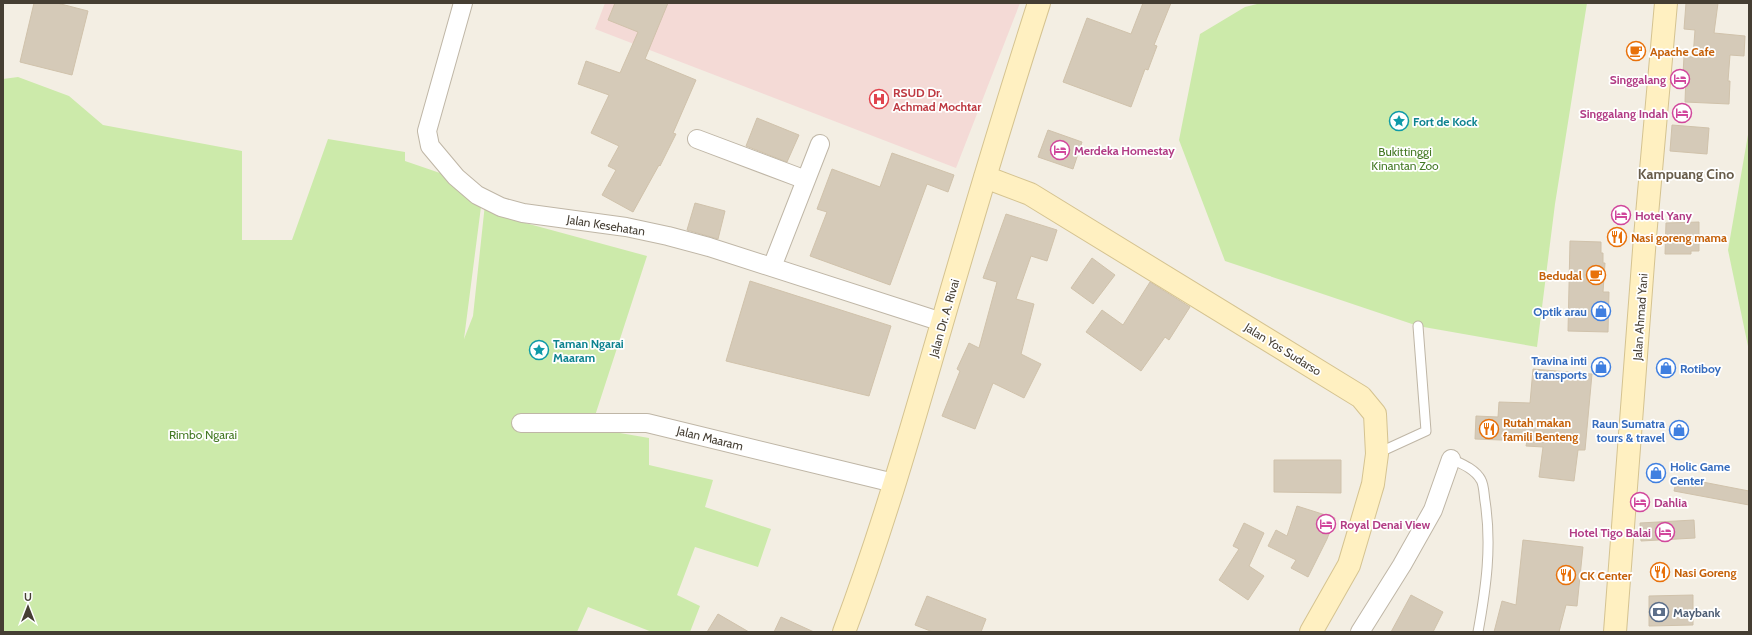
<svg xmlns="http://www.w3.org/2000/svg" width="1752" height="635" viewBox="0 0 1752 635" font-family="Cabin,sans-serif">
	<style>
		.medical { fill: #f4dad6 }
		.green { fill: #cceaaa }
		.building { fill: #d5cab8; stroke: #d0c2ab }
		.lines { fill: none; stroke-linecap: round; stroke-linejoin: round }
		.lane-casing { stroke: #bfb6a6; stroke-width: 11 }
		.street-casing { stroke: #bfb6a6; stroke-width: 20 }
		.secondary-casing { stroke: #d5c390; stroke-width: 24 }
		.lane { stroke: #fff; stroke-width: 9 }
		.street { stroke: #fff; stroke-width: 18 }
		.secondary { stroke: #fff0c1; stroke-width: 22 }
		.labels { text-anchor: middle; dominant-baseline: central; stroke-width: 3.5; stroke-linejoin: round; paint-order: stroke }
		.food-label { font-size: 12px; font-weight: bold; fill: #c56008; stroke: #fff; text-anchor: start }
		.hotel-label { font-size: 12px; font-weight: bold; fill: #b23c85; stroke: #fff; text-anchor: start }
		.health-label { font-size: 12px; font-weight: bold; fill: #be3a42; stroke: #fff; text-anchor: start }
		.culture-label { font-size: 12px; font-weight: bold; fill: #0d838f; stroke: #fff; text-anchor: start }
		.park-label { font-size: 12px; fill: #447924; stroke: #fff }
		.street-label { font-size: 12px; fill: #453e33; stroke: #fff }
		.shop-label { font-size: 12px; font-weight: bold; fill: #366cbe; stroke: #fff; text-anchor: end }
		.service-label { font-size: 12px; font-weight: bold; fill: #4e5e75; stroke: #fff; text-anchor: start }
		.quarter-label { font-size: 14px; font-weight: bold; fill: #685c4a; stroke: #fff }
	</style>
	<rect width="100%" height="100%" fill="#f3eee3"/>
	<path class="medical" d="M 605,3 L 1020,3 L 956,168 L 595,29 Z"/>
	<path class="green" d="M 1261,3 L 1587,3 L 1555,204 L 1537,347 L 1418,326 L 1225,261 L 1179,140 L 1200,34 L 1245,7 Z
		M 18,77 L 69,96 L 103,125 L 242,151 L 242,240 L 292,240 L 328,139 L 405,152 L 405,161 L 440,173 L 444,157 L 482,199 L 464,339 L 473,316 L 485,204 L 518,221 L 647,256 L 591,428 L 649,438 L 649,465 L 713,480 L 705,507 L 771,529 L 758,567 L 695,547 L 677,595 L 700,606 L 690,632 L 652,632 L 588,607 L 577,632 L 3,632 L 3,79 Z
		M 1749,129 L 1749,351 L 1728,250 Z"/>
	<path class="building" d="M 34,3 L 57,3 L 88,11 L 72,75 L 20,62 Z
		M 615,3 L 668,3 L 645,59 L 696,80 L 673,133 L 676,134 L 660,166 L 659,165 L 633,212 L 602,195 L 616,170 L 608,166 L 619,146 L 591,133 L 609,95 L 578,84 L 586,61 L 620,73 L 638,32 L 608,20 Z
		M 1143,3 L 1171,3 L 1154,45 L 1157,46 L 1148,70 L 1145,69 L 1131,107 L 1063,82 L 1087,18 L 1131,34 Z
		M 1686,3 L 1718,3 L 1714,33 L 1745,36 L 1744,56 L 1730,55 L 1728,81 L 1730,81 L 1729,104 L 1685,102 L 1686,75 L 1683,74 L 1684,56 L 1693,57 L 1695,30 L 1684,29 Z
		M 757,118 L 799,135 L 787,162 L 746,146 Z
		M 1672,125 L 1709,128 L 1707,154 L 1670,151 Z
		M 1048,130 L 1082,142 L 1073,169 L 1038,157 Z
		M 892,153 L 954,175 L 948,192 L 927,184 L 890,285 L 810,256 L 827,212 L 817,209 L 832,169 L 880,187 Z
		M 695,203 L 725,211 L 718,239 L 687,230 Z
		M 1006,214 L 1057,230 L 1047,261 L 1031,256 L 1016,299 L 1034,304 L 1021,354 L 1041,364 L 1024,398 L 993,383 L 975,429 L 942,416 L 960,371 L 957,369 L 969,343 L 979,348 L 997,282 L 983,278 Z
		M 1699,222 L 1699,251 L 1691,251 L 1691,254 L 1665,254 L 1666,223 Z
		M 1570,241 L 1601,242 L 1601,253 L 1603,253 L 1603,263 L 1605,263 L 1603,292 L 1609,292 L 1608,332 L 1568,331 Z
		M 1092,258 L 1115,275 L 1093,304 L 1071,288 Z
		M 750,281 L 891,326 L 869,396 L 726,361 Z
		M 1150,282 L 1190,307 L 1169,340 L 1165,337 L 1141,371 L 1086,332 L 1102,310 L 1123,325 Z
		M 1533,369 L 1592,374 L 1585,450 L 1578,450 L 1574,481 L 1539,477 L 1543,447 L 1526,446 L 1527,441 L 1475,439 L 1476,416 L 1498,417 L 1499,402 L 1530,403 Z
		M 1274,460 L 1341,460 L 1341,493 L 1274,492 Z
		M 1677,477 L 1749,491 L 1749,505 L 1674,491 Z
		M 1297,506 L 1335,518 L 1327,539 L 1308,577 L 1291,568 L 1296,560 L 1268,546 L 1276,530 L 1287,536 Z
		M 1694,520 L 1695,538 L 1641,541 L 1640,523 Z
		M 1244,523 L 1264,533 L 1249,566 L 1264,576 L 1248,600 L 1219,580 L 1239,549 L 1233,546 Z
		M 1523,540 L 1583,547 L 1577,606 L 1566,605 L 1559,632 L 1494,632 L 1502,601 L 1516,605 Z
		M 1411,595 L 1443,612 L 1433,632 L 1391,632 Z
		M 1693,595 L 1693,625 L 1649,626 L 1649,596 Z
		M 927,596 L 986,619 L 981,632 L 933,632 L 915,625 Z
		M 718,614 L 749,632 L 707,632 Z
		M 781,617 L 814,632 L 774,632 Z"/>
	<g class="lines">
		<g class="lane-casing">
			<path id="lane" d="M 1378,453 L 1426,431 L 1418,326
				M 1451,459 C 1462,464 1475,469 1481,480 C 1484,485 1484,495 1485,501 C 1492,546 1486,588 1478,632"/>
		</g>
		<g class="street-casing">
			<path id="street" d="M 463,3 L 427,131 L 430,146 L 456,177 L 477,195 L 501,207 L 523,213 L 626,227 L 668,236 L 709,247 L 942,322
				M 697,139 L 806,180
				M 772,267 L 820,144
				M 521,423 L 647,423 L 894,483
				M 1360,632 L 1402,565 L 1433,510 L 1451,459"/>
		</g>
		<g class="secondary-casing">
			<path id="secondary" d="M 985,177 L 1030,194 L 1361,397 L 1375,414 L 1377,454 L 1373,484 L 1349,565 L 1311,632
				M 844,632 C 882,531 912,427 942,323 C 973,216 1005,109 1039,3
				M 1615,632 L 1645,237 L 1666,3"/>
		</g>
		<use href="#lane" class="lane"/>
		<use href="#street" class="street"/>
		<use href="#secondary" class="secondary"/>
	</g>
	<defs>
		<g id="cafe-ring" transform="scale(1)"><circle r="9.5" fill="#fff" stroke="#e8710a" stroke-width="1.5"/><path d="M-5.5-4.5H6V0H3Q3 3.5 0 3.5H-2.5Q-5.5 3.5-5.5 0ZM3-3.2v2h1.7v-2ZM-6 4.5H4V6H-6Z" fill="#e8710a"/></g>
		<g id="hotel-ring" transform="scale(1)"><circle r="9.5" fill="#fff" stroke="#d1479c" stroke-width="1.5"/><path d="M-6-4.5h1.5V1H6V5H4.5V3h-9V5H-6ZM-4 0a1.8 1.8 0 1 1 3.6 0ZM.5 0V-2.5h3Q6-2.5 6 0Z" fill="#d1479c"/></g>
		<g id="hospital-ring" transform="scale(1)"><circle r="9.5" fill="#fff" stroke="#e0444e" stroke-width="1.5"/><path d="M-5-5h3v3.5h4V-5h3V5h-3V1.5h-4V5h-3Z" fill="#e0444e"/></g>
		<g id="sight-ring" transform="scale(1)"><circle r="9.5" fill="#fff" stroke="#0f9aa8" stroke-width="1.5"/><path d="M0-6L1.8-2.2L6-1.7L2.9 1.2L3.7 5.4L0 3.3L-3.7 5.4L-2.9 1.2L-6-1.7L-1.8-2.2Z" fill="#0f9aa8"/></g>
		<g id="restaurant-ring" transform="scale(1)"><circle r="9.5" fill="#fff" stroke="#e8710a" stroke-width="1.5"/><path d="M-5-6h1v4h1v-4h1v4h1v-4h1v5L-1.5 .5V6h-2V.5L-5-1ZM5-6V6H3V1.5H1.5Q1.5-4 5-6Z" fill="#e8710a"/></g>
		<g id="shop-ring" transform="scale(1)"><circle r="9.5" fill="#fff" stroke="#3f7fe0" stroke-width="1.5"/><path d="M-5-2.5h2.3a2.7 3.5 0 0 1 5.4 0H5L5.5 6h-11ZM-1.5-2.5h3a1.5 2.3 0 0 0-3 0Z" fill="#3f7fe0"/></g>
		<g id="bank-ring" transform="scale(1)"><circle r="9.5" fill="#fff" stroke="#5c6f8a" stroke-width="1.5"/><path d="M-6-4H6V4H-6ZM0-2.3a2.3 2.3 0 1 0 0 4.6a2.3 2.3 0 1 0 0-4.6Z" fill="#5c6f8a"/></g>
	</defs>
	<g fill-rule="evenodd">
		<use href="#cafe-ring" x="1636" y="51"/>
		<use href="#hotel-ring" x="1680" y="79"/>
		<use href="#hospital-ring" x="879" y="99"/>
		<use href="#hotel-ring" x="1682" y="113"/>
		<use href="#sight-ring" x="1399" y="121"/>
		<use href="#hotel-ring" x="1060" y="150"/>
		<use href="#hotel-ring" x="1621" y="215"/>
		<use href="#restaurant-ring" x="1617" y="237"/>
		<use href="#cafe-ring" x="1596" y="275"/>
		<use href="#shop-ring" x="1601" y="311"/>
		<use href="#sight-ring" x="539" y="350"/>
		<use href="#shop-ring" x="1601" y="367"/>
		<use href="#shop-ring" x="1666" y="368"/>
		<use href="#restaurant-ring" x="1489" y="429"/>
		<use href="#shop-ring" x="1679" y="430"/>
		<use href="#shop-ring" x="1656" y="473"/>
		<use href="#hotel-ring" x="1640" y="502"/>
		<use href="#hotel-ring" x="1326" y="524"/>
		<use href="#hotel-ring" x="1665" y="532"/>
		<use href="#restaurant-ring" x="1660" y="572"/>
		<use href="#restaurant-ring" x="1566" y="575"/>
		<use href="#bank-ring" x="1659" y="612"/>
	</g>
	<g class="labels">
		<g class="food-label">
			<text x="1650" y="51">Apache Cafe</text>
			<text x="1631" y="237">Nasi goreng mama</text>
			<text x="1582" y="275" text-anchor="end">Bedudal</text>
			<text x="1503" y="422">Rutah makan<tspan x="1503" dy="14">famili Benteng</tspan></text>
			<text x="1674" y="572">Nasi Goreng</text>
			<text x="1580" y="575">CK Center</text>
		</g>
		<g class="hotel-label">
			<text x="1666" y="79" text-anchor="end">Singgalang</text>
			<text x="1668" y="113" text-anchor="end">Singgalang Indah</text>
			<text x="1074" y="150">Merdeka Homestay</text>
			<text x="1635" y="215">Hotel Yany</text>
			<text x="1654" y="502">Dahlia</text>
			<text x="1340" y="524">Royal Denai View</text>
			<text x="1651" y="532" text-anchor="end">Hotel Tigo Balai</text>
		</g>
		<g class="health-label">
			<text x="893" y="92">RSUD Dr.<tspan x="893" dy="14">Achmad Mochtar</tspan></text>
		</g>
		<g class="culture-label">
			<text x="1413" y="121">Fort de Kock</text>
			<text x="553" y="343">Taman Ngarai<tspan x="553" dy="14">Maaram</tspan></text>
		</g>
		<g class="park-label">
			<text x="1405" y="151">Bukittinggi<tspan x="1405" dy="14">Kinantan Zoo</tspan></text>
			<text x="203" y="434">Rimbo Ngarai</text>
		</g>
		<g class="street-label">
			<text transform="translate(606 225) rotate(9)">Jalan Kesehatan</text>
			<text transform="translate(1640 317) rotate(-86)">Jalan Ahmad Yani</text>
			<text transform="translate(944 318) rotate(-74)">Jalan Dr. A. Rivai</text>
			<text transform="translate(1283 349) rotate(32)">Jalan Yos Sudarso</text>
			<text transform="translate(710 438) rotate(14)">Jalan Maaram</text>
		</g>
		<g class="shop-label">
			<text x="1587" y="311">Optik arau</text>
			<text x="1587" y="360">Travina inti<tspan x="1587" dy="14">transports</tspan></text>
			<text x="1680" y="368" text-anchor="start">Rotiboy</text>
			<text x="1665" y="423">Raun Sumatra<tspan x="1665" dy="14">tours &amp; travel</tspan></text>
			<text x="1670" y="466" text-anchor="start">Holic Game<tspan x="1670" dy="14">Center</tspan></text>
		</g>
		<g class="service-label">
			<text x="1673" y="612">Maybank</text>
		</g>
		<g class="quarter-label">
			<text x="1686" y="174">Kampuang Cino</text>
		</g>
	</g>
	<rect width="1752" height="635" fill="none" stroke="#453e33" stroke-width="8"/>
	<g transform="translate(28 607)" stroke="#ffffff" stroke-width="3" paint-order="stroke">
	<path d="M0-3L7 15L0 10L-7 15Z" fill="#453e33"/>
	<text y="-6" font-size="11" font-weight="bold" text-anchor="middle" fill="#453e33">U</text>
	</g>
</svg>
